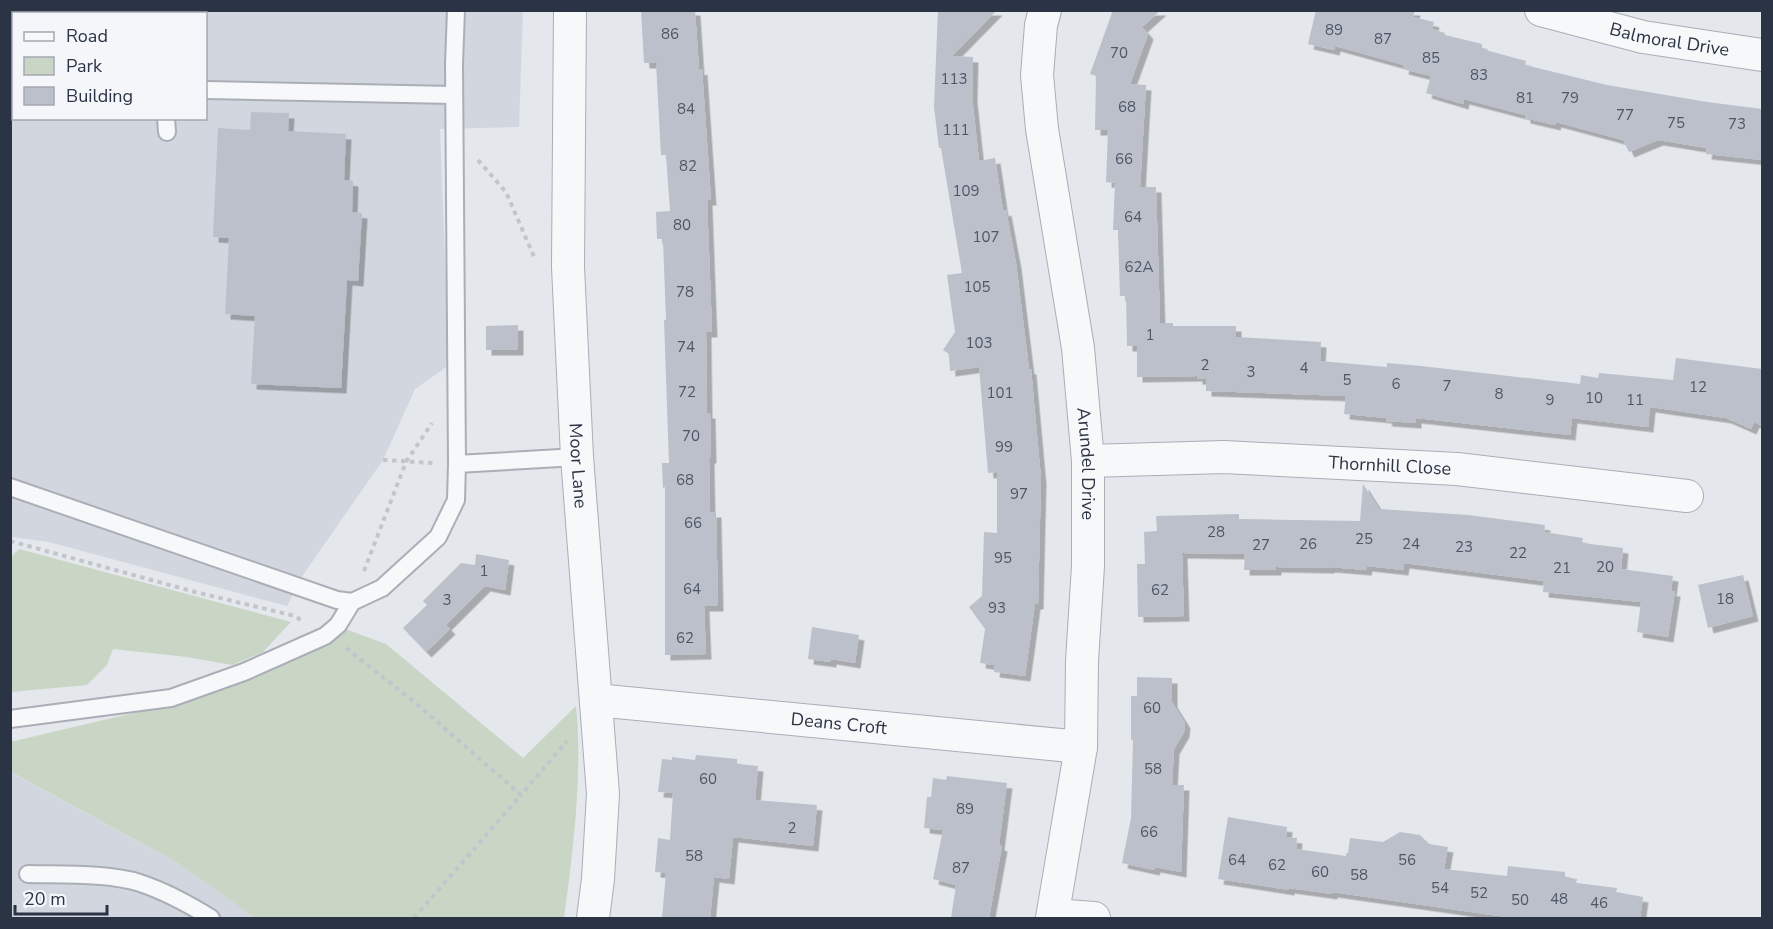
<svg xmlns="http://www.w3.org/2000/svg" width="1773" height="929" viewBox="0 0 1773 929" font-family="'Nunito Sans',sans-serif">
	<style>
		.built { fill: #d2d6de; fill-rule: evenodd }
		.green { fill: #c9d6c5 }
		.building { fill: #bbc0ca; filter: url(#shadow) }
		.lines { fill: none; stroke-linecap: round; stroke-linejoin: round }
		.service-casing { stroke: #a9aeb7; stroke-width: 20 }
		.minor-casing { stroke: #a9aeb7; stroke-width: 34 }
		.path { stroke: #c2c5cb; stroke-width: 4; stroke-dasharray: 4.5 4.5; stroke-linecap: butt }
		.service { stroke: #f7f8fa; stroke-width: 16 }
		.minor { stroke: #f7f8fa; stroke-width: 32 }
		.labels { text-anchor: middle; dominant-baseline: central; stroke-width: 5; stroke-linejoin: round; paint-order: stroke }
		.number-label { font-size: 15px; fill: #4f5766 }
		.street-label { font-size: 18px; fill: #2b3445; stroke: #f4f6f9 }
	</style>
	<defs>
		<filter id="shadow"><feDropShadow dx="5.5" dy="5.5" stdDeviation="0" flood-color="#0004"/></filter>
	</defs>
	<rect width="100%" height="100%" fill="#e4e7ec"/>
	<path class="built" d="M 11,11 L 523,11 L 519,127 L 440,129 L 449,365 L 415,389 L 383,460 L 303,575 L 287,606 L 49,542 L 11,537 ZM 14,14 L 206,14 L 206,118 L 14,118 Z
		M 10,772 L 178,863 L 255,918 L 11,918 Z"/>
	<path class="green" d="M 19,549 L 291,622 L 263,652 L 232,665 L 187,657 L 113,649 L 107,665 L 87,685 L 11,692 L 11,557 Z
		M 345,629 L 386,644 L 523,758 L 576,706 C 583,774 573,851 564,918 L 255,918 L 178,863 L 11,772 L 10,742 L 176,703 L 247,680 Z"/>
	<path class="building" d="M 641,10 L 695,10 L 699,70 L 702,69 L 711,200 L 707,200 L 712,332 L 706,332 L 707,413 L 710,413 L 711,458 L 709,458 L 710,512 L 716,512 L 718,606 L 704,606 L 706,654 L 665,655 L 665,487 L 663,488 L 662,463 L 669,463 L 664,320 L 666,320 L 663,239 L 657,239 L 656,212 L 670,211 L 666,155 L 661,155 L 656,63 L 644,63 Z
		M 938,10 L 997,10 L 952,56 L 973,57 L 972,97 L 979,161 L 995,158 L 1003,211 L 1006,210 L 1016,263 L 1029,369 L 1031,369 L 1041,479 L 1038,604 L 1035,604 L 1025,676 L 994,672 L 995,665 L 980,663 L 985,629 L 969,607 L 982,596 L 984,532 L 997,533 L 997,472 L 988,473 L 979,367 L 950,371 L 949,354 L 943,350 L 955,332 L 947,275 L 962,273 L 941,148 L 939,148 L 934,107 Z
		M 1113,10 L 1161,10 L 1142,27 L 1148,34 L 1130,84 L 1146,85 L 1140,187 L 1156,187 L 1160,323 L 1173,323 L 1173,326 L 1236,326 L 1236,337 L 1321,342 L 1320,361 L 1387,367 L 1387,363 L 1421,366 L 1580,384 L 1581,375 L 1598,378 L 1599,373 L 1673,380 L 1676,358 L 1762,369 L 1762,426 L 1754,422 L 1751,429 L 1726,418 L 1650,407 L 1648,427 L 1572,418 L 1570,435 L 1416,418 L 1416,423 L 1386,421 L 1387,418 L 1344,414 L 1346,396 L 1206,391 L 1206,379 L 1197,379 L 1197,376 L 1137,377 L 1137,346 L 1127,346 L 1126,296 L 1120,296 L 1118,230 L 1113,230 L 1115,183 L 1106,182 L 1108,130 L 1095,130 L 1096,76 L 1090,74 Z
		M 1316,10 L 1415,10 L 1413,17 L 1434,22 L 1432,29 L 1445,33 L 1445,35 L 1482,44 L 1482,49 L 1526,61 L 1525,65 L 1607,85 L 1707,102 L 1762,109 L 1762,160 L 1706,154 L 1707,148 L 1658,140 L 1629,152 L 1623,140 L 1556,122 L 1555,125 L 1525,118 L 1525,115 L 1464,99 L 1463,104 L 1426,93 L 1431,76 L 1403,69 L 1404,65 L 1335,46 L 1334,50 L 1308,44 Z
		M 251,112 L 289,113 L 288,131 L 346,134 L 344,180 L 353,181 L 352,212 L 362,213 L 358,281 L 347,280 L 341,388 L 251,384 L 255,316 L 225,314 L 229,238 L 213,237 L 218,128 L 250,130 Z
		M 518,325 L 518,350 L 486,350 L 486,326 Z
		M 1363,484 L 1379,509 L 1468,515 L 1545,525 L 1544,532 L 1583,538 L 1582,543 L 1623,548 L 1621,569 L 1673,576 L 1671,591 L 1675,591 L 1668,637 L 1637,632 L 1641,602 L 1543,592 L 1544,581 L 1404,563 L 1403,570 L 1367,566 L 1366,570 L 1329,567 L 1329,568 L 1276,567 L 1276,570 L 1244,570 L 1245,554 L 1182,553 L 1184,616 L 1138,617 L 1137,564 L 1145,564 L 1144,532 L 1157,531 L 1156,516 L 1239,514 L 1239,519 L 1360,521 Z
		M 476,554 L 509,560 L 505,590 L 485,586 L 446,625 L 450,629 L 426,652 L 403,628 L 427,605 L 423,601 L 461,563 L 475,565 Z
		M 1743,575 L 1753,616 L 1708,628 L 1698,585 Z
		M 812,627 L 859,635 L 855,663 L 831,659 L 831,662 L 808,659 Z
		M 1137,677 L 1172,678 L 1172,702 L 1185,723 L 1184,732 L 1174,749 L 1172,785 L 1184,785 L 1181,872 L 1155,867 L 1154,870 L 1122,863 L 1131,818 L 1133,740 L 1131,740 L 1131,696 L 1137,696 Z
		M 696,755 L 737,759 L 737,764 L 758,766 L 755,800 L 817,805 L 813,846 L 733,837 L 729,879 L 714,877 L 710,918 L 662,918 L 666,873 L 655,872 L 658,838 L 670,840 L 673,793 L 658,792 L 662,759 L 672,760 L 672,757 L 695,760 Z
		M 947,776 L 1007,783 L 999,845 L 1002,846 L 989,918 L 951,918 L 956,885 L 933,879 L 943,830 L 924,828 L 927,797 L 931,797 L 933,778 L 946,780 Z
		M 1228,817 L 1287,827 L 1286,837 L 1297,838 L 1296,849 L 1346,856 L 1346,853 L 1348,853 L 1350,838 L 1383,842 L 1400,832 L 1420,835 L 1429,844 L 1448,847 L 1444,869 L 1507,876 L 1508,866 L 1565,872 L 1565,877 L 1577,879 L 1576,883 L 1617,888 L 1616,892 L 1643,897 L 1640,918 L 1513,918 L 1332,892 L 1332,894 L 1289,888 L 1289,890 L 1218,879 Z"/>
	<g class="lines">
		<g class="service-casing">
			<path id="service" d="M 456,10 L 454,64 L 457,464 L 577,457
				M 206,90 L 454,95
				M 166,118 L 167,132
				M 10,487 L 337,600 L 352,602
				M 10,719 L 171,698 L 244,672 L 325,636 L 338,625 L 352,602 L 382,588 L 438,537 L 456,500 L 457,464
				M 28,874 C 61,875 109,873 140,883 C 164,891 190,905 211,918"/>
		</g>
		<g class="minor-casing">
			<g id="minor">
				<path id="s1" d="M 570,10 L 568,267 L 577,457 L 603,794 L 598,879 L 593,918"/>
				<path id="s2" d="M 1045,10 L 1041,25 L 1037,75 L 1042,129 L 1078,348 L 1088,461 L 1088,566 L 1082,661 L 1081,747 L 1052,918"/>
				<path id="s3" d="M 1541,10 L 1643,37 L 1762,55"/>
				<path id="s4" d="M 1088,461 L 1224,457 L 1457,469 L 1687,496"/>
				<path id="s5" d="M 596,700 L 1081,747"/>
				<path d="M 1053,915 L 1094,918"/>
			</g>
		</g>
		<path class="path" d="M 478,160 L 506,192 L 535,259
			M 383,460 L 433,463
			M 10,541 L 195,592 L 295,616 L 302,621
			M 364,571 L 406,462 L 432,423
			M 346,648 L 412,700 L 521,795 L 567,741
			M 414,918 L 521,795"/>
		<use href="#service" class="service"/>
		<use href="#minor" class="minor"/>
	</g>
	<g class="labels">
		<g class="number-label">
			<text x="1334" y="30">89</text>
			<text x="670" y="34">86</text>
			<text x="1383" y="39">87</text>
			<text x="1119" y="53">70</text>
			<text x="1431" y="58">85</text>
			<text x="1479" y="75">83</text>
			<text x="954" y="79">113</text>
			<text x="1525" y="98">81</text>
			<text x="1570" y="98">79</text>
			<text x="1127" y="107">68</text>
			<text x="686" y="109">84</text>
			<text x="1625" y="115">77</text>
			<text x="1676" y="123">75</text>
			<text x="1737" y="124">73</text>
			<text x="956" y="130">111</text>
			<text x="1124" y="159">66</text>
			<text x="688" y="166">82</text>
			<text x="966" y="191">109</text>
			<text x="1133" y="217">64</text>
			<text x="682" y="225">80</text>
			<text x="986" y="237">107</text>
			<text x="1139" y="267">62A</text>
			<text x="977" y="287">105</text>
			<text x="685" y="292">78</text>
			<text x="1150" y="335">1</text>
			<text x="979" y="343">103</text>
			<text x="686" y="347">74</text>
			<text x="1205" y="365">2</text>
			<text x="1304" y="368">4</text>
			<text x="1251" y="372">3</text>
			<text x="1347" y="380">5</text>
			<text x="1396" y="384">6</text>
			<text x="1447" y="386">7</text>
			<text x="1698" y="387">12</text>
			<text x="687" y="392">72</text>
			<text x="1000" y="393">101</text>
			<text x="1499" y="394">8</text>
			<text x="1594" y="398">10</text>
			<text x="1550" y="400">9</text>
			<text x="1635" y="400">11</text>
			<text x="691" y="436">70</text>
			<text x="1004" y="447">99</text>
			<text x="685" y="480">68</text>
			<text x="1019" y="494">97</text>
			<text x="693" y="523">66</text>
			<text x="1216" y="532">28</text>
			<text x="1364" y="539">25</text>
			<text x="1308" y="544">26</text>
			<text x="1411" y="544">24</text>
			<text x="1261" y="545">27</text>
			<text x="1464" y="547">23</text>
			<text x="1518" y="553">22</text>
			<text x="1003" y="558">95</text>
			<text x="1605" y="567">20</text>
			<text x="1562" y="568">21</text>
			<text x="484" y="571">1</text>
			<text x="692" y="589">64</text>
			<text x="1160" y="590">62</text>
			<text x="1725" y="599">18</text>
			<text x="447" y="600">3</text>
			<text x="997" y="608">93</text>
			<text x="685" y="638">62</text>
			<text x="1152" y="708">60</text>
			<text x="1153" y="769">58</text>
			<text x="708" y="779">60</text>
			<text x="965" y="809">89</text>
			<text x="792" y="828">2</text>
			<text x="1149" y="832">66</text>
			<text x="694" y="856">58</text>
			<text x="1237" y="860">64</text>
			<text x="1407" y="860">56</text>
			<text x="1277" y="865">62</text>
			<text x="961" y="868">87</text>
			<text x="1320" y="872">60</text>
			<text x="1359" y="875">58</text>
			<text x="1440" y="888">54</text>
			<text x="1479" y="893">52</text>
			<text x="1559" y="899">48</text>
			<text x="1520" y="900">50</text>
			<text x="1599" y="903">46</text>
		</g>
		<g class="street-label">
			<text stroke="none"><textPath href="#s3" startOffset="132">Balmoral Drive</textPath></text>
			<text stroke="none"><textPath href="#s2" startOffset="458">Arundel Drive</textPath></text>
			<text stroke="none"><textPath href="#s1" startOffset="456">Moor Lane</textPath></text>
			<text stroke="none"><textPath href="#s4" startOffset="302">Thornhill Close</textPath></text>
			<text stroke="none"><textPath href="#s5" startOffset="244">Deans Croft</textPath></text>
		</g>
	</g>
	<rect width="1773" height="929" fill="none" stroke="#2b3445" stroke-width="24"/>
	<rect x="12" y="12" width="195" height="108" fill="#f4f6f9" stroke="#a4a8b1" stroke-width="1.5"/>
	<rect x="24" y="32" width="30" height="9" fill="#f7f8fa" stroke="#a4a8b1" stroke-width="1.5"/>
	<text x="66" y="42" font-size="18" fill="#2b3445">Road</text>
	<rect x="24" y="57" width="30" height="18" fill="#c9d6c5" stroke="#a4a8b1" stroke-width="1.5"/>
	<text x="66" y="72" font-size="18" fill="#2b3445">Park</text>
	<rect x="24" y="87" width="30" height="18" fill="#bbc0ca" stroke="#a4a8b1" stroke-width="1.5"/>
	<text x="66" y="102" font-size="18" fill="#2b3445">Building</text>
	<path d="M15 905v9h92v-9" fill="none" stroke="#2b3445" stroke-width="3"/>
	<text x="24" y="905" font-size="18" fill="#2b3445" stroke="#f4f6f9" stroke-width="4.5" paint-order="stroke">20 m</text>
</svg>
